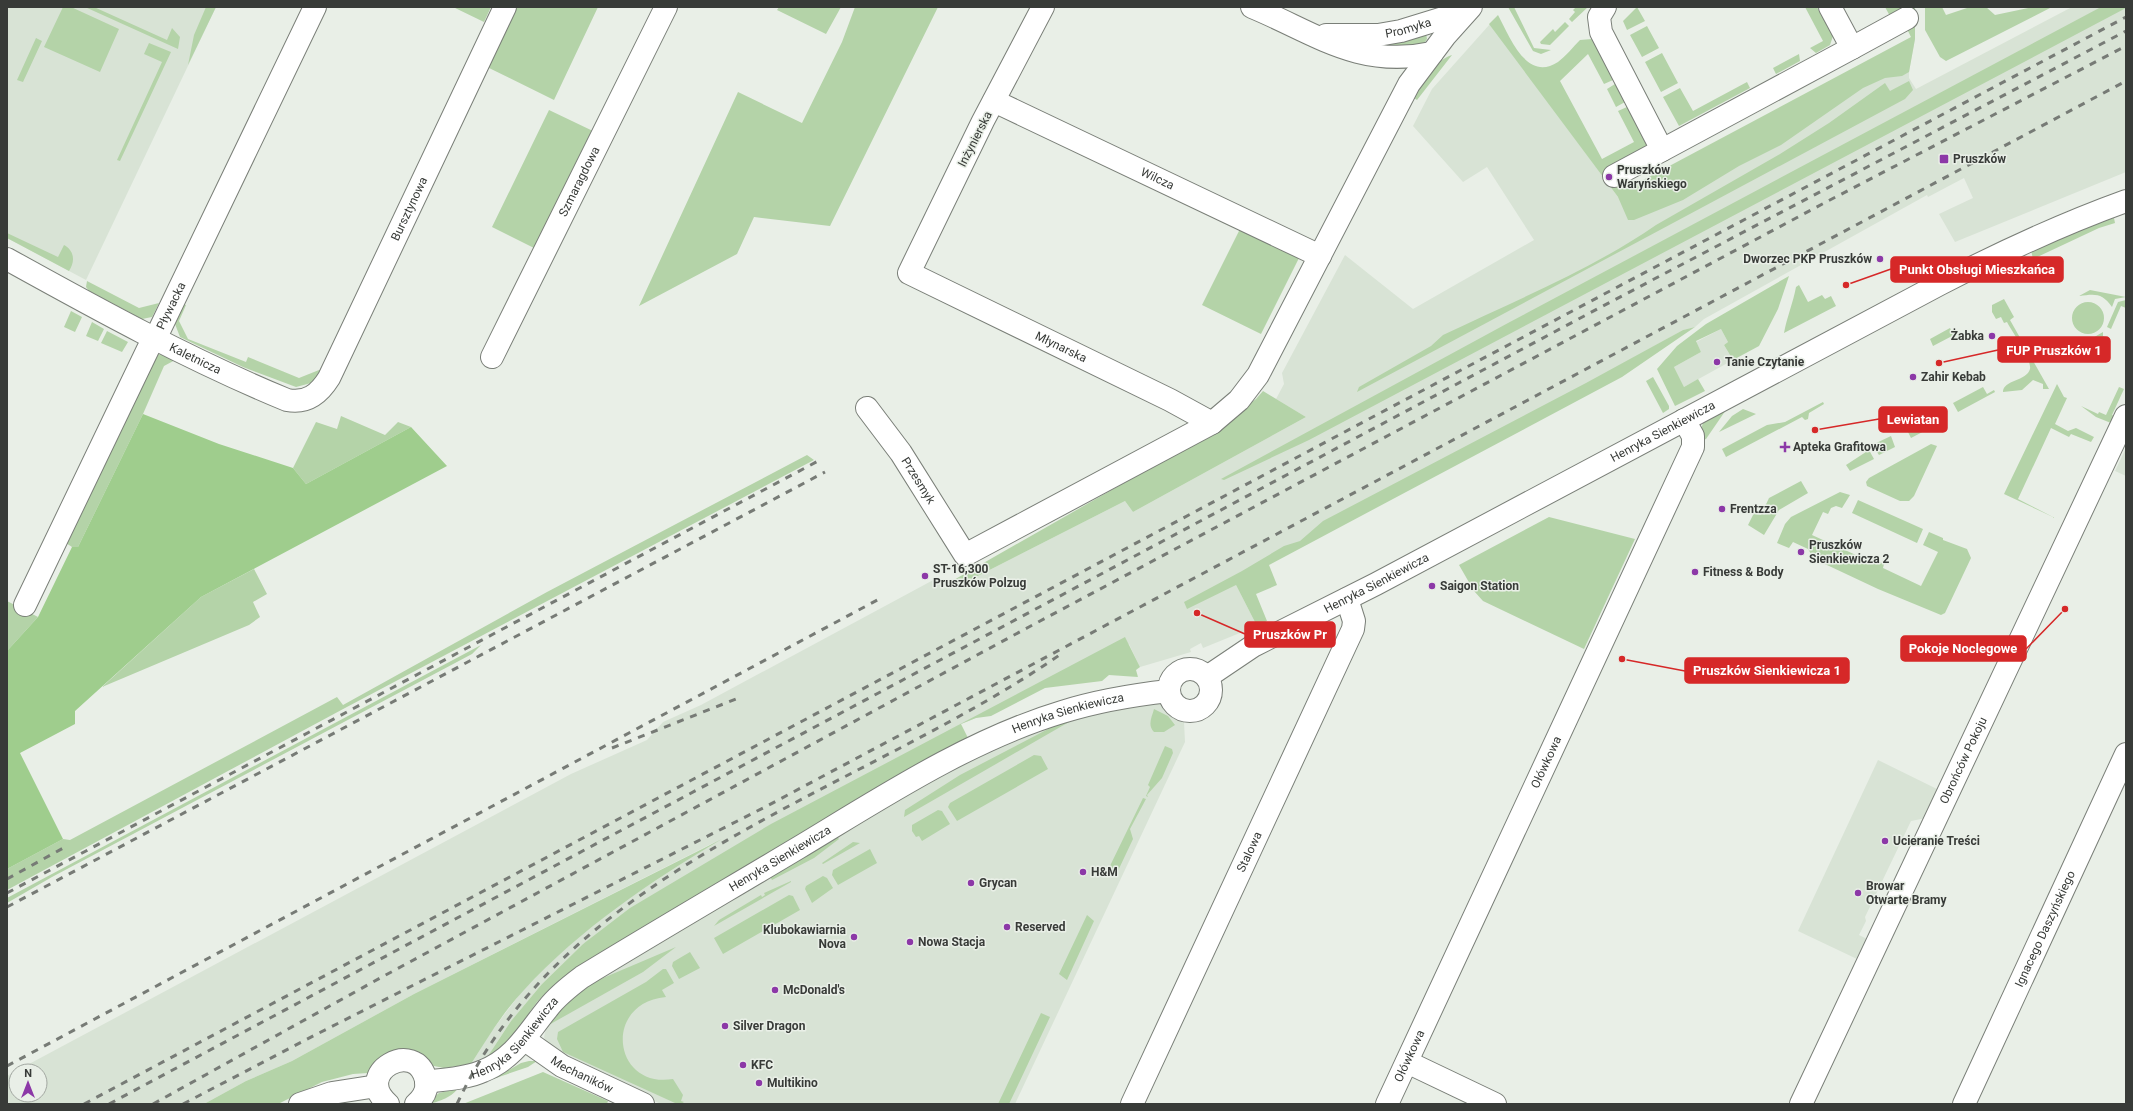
<svg xmlns="http://www.w3.org/2000/svg" width="2133" height="1111" viewBox="0 0 2133 1111" font-family="Roboto,sans-serif">
	<style>
		.built { fill: #d8e3d5 }
		.green { fill: #b4d3a8 }
		.forest { fill: #9fcd8d }
		.lines { fill: none; stroke-linecap: round; stroke-linejoin: round }
		.minor-casing { stroke: #7a7f78; stroke-width: 24 }
		.minor { stroke: #fff; stroke-width: 22 }
		.rail { stroke: #777b76; stroke-width: 3; stroke-dasharray: 7 7; stroke-linecap: butt }
		.poi-dot { fill: #8c38a7; stroke: #e9efe7; stroke-width: 1.5 }
		.labels { text-anchor: middle; dominant-baseline: central; stroke-width: 3; stroke-linejoin: round; paint-order: stroke }
		.street-label { font-size: 12px; fill: #383b38; stroke: #e9efe7 }
		.poi-label { font-size: 12px; font-weight: bold; fill: #383b38; stroke: #e9efe7; text-anchor: start }
		.leader { fill: none; stroke: #d62828; stroke-width: 1.5 }
		.callout-dot { fill: #d62828; stroke: #e9efe7; stroke-width: 1.5 }
		.callout { fill: #d62828; stroke: #d62828; stroke-width: 1.5 }
		.callout-label { font-size: 13px; text-anchor: middle; font-weight: bold; fill: #fff }
	</style>
	<rect width="100%" height="100%" fill="#e9efe7"/>
	<path class="built" d="M 7,7 L 216,7 L 86,280 L 7,238 Z
		M 2072,7 L 2126,7 L 2126,172 L 1955,242 L 1939,214 L 1973,198 L 1964,178 L 1928,197 L 1927,195 L 1704,319 L 1695,327 L 1683,330 L 1263,566 L 1236,585 L 1257,626 L 1203,648 L 1201,643 L 1190,649 L 1191,652 L 1140,667 L 1129,644 L 998,709 L 961,724 L 583,944 L 542,984 L 511,1021 L 488,1056 L 471,1064 L 491,1032 L 523,990 L 553,960 L 592,925 L 624,901 L 715,842 L 414,994 L 292,1061 L 246,1081 L 204,1104 L 7,1104 L 7,1076 L 16,1071 L 16,1095 L 40,1095 L 40,1071 L 16,1071 L 571,774 L 647,740 L 663,722 L 701,705 L 937,578 L 964,583 L 1125,501 L 1133,512 L 1306,417 L 1276,399 L 1284,384 L 1282,373 L 1345,255 L 1413,309 L 1534,240 L 1487,167 L 1463,182 L 1413,126 L 1432,89 L 1490,24 L 1618,197 L 1915,39 L 1909,72 L 1909,78 L 1916,89 Z
		M 1721,329 L 1728,342 L 1724,345 L 1733,360 L 1684,387 L 1674,367 L 1701,352 L 1696,342 Z
		M 2126,448 L 2126,476 L 2115,471 Z
		M 1161,702 L 1169,704 L 1180,715 L 1184,722 L 1185,742 L 1015,1104 L 661,1104 L 592,1073 L 548,1049 L 544,1037 L 547,1024 L 564,1003 L 592,982 L 922,784 L 971,761 L 1019,732 L 1059,718 Z
		M 1878,760 L 1939,790 L 1926,818 L 1911,821 L 1865,917 L 1866,921 L 1859,935 L 1867,939 L 1857,959 L 1798,931 Z"/>
	<path class="green" d="M 63,7 L 71,7 L 119,29 L 100,72 L 44,47 Z
		M 85,7 L 94,7 L 167,40 L 172,28 L 180,37 L 178,49 Z
		M 206,7 L 216,7 L 188,65 L 194,35 Z
		M 453,7 L 491,7 L 484,22 Z
		M 516,7 L 598,7 L 554,100 L 487,67 Z
		M 779,7 L 841,7 L 826,34 L 777,10 Z
		M 855,7 L 938,7 L 830,226 L 754,217 L 737,254 L 639,306 L 738,92 L 802,123 L 842,42 Z
		M 1508,7 L 1514,7 L 1534,48 L 1551,50 L 1541,54 L 1533,51 Z
		M 1576,7 L 1588,7 L 1572,22 L 1569,19 L 1575,12 L 1573,10 Z
		M 1637,7 L 1645,21 L 1627,30 L 1623,21 Z
		M 1805,7 L 1817,7 L 1833,36 L 1830,45 L 1816,53 L 1810,48 L 1823,41 Z
		M 1885,7 L 1915,7 L 1915,39 L 1909,72 L 1902,76 L 1885,78 L 1863,88 L 1781,145 L 1739,166 L 1683,200 L 1634,220 L 1628,220 L 1618,197 L 1489,24 L 1498,15 C 1509,35 1526,83 1558,62 C 1566,56 1573,47 1580,40 L 1592,39 L 1613,80 L 1604,84 L 1588,54 L 1560,81 L 1602,159 L 1634,142 L 1618,111 L 1627,107 L 1647,146 L 1624,176 L 1630,187 L 1911,37 L 1905,25 L 1891,18 Z
		M 1925,7 L 1942,7 L 1946,15 L 1970,7 L 1986,7 L 1995,15 L 2033,7 L 2052,7 L 1946,61 L 1940,57 L 1925,30 Z
		M 2101,7 L 2126,8 L 1309,440 L 1224,480 L 1221,479 L 1508,323 Z
		M 1565,22 L 1569,26 L 1550,45 L 1541,44 L 1540,42 L 1553,29 L 1555,32 Z
		M 1647,26 L 1659,48 L 1642,57 L 1630,35 Z
		M 1426,33 L 1427,39 L 1423,45 L 1384,50 L 1383,43 Z
		M 36,38 L 42,41 L 23,82 L 17,80 Z
		M 149,43 L 171,52 L 120,161 L 117,160 L 162,62 L 144,54 Z
		M 1662,53 L 1678,83 L 1661,92 L 1645,62 Z
		M 1799,54 L 1800,61 L 1776,74 L 1773,68 Z
		M 1452,55 L 1417,100 L 1414,98 C 1423,84 1436,59 1452,55 Z
		M 1909,81 L 1913,90 L 1905,99 L 1357,392 L 1359,387 L 1431,346 L 1443,335 C 1514,301 1591,270 1656,225 L 1780,154 L 1829,123 L 1885,83 L 1890,91 Z
		M 1747,82 L 1750,88 L 1679,126 L 1663,97 L 1680,88 L 1693,111 Z
		M 1615,84 L 1625,102 L 1616,107 L 1607,89 Z
		M 549,110 L 595,132 L 538,250 L 492,227 Z
		M 2114,218 L 2115,223 L 2099,228 L 2033,259 L 2031,250 L 2078,229 Z
		M 1240,229 L 1299,258 L 1261,334 L 1202,305 Z
		M 7,233 L 58,257 L 64,245 C 75,251 75,262 69,271 L 7,238 Z
		M 1789,276 L 1778,309 L 1759,346 L 1733,360 L 1724,345 L 1728,342 L 1721,329 L 1696,341 L 1701,352 L 1674,367 L 1684,387 L 1698,379 L 1705,391 L 1675,406 L 1657,369 L 1677,346 L 1706,324 Z
		M 87,281 L 139,308 L 159,303 L 152,317 L 142,319 L 89,291 L 86,287 Z
		M 1799,285 L 1808,302 L 1822,295 L 1825,299 L 1831,296 L 1836,306 L 1784,333 C 1787,317 1793,303 1796,287 Z
		M 2090,290 L 2126,297 L 2115,299 L 2112,307 C 2102,292 2094,294 2079,296 Z
		M 2004,299 L 2014,317 L 2010,320 L 2049,389 L 2043,389 L 2043,384 L 2033,380 L 2022,390 L 2003,392 C 2003,380 2027,381 2030,369 C 2032,359 2012,332 2007,322 L 2004,323 L 2001,317 L 1996,319 L 1992,312 L 1992,305 Z
		M 2126,300 L 2126,308 L 2121,306 L 2111,329 L 2107,327 L 2118,302 Z
		M2072 318a16 16 0 1 1 32 0a16 16 0 1 1-32 0Z
		M 180,303 L 186,305 L 179,321 L 188,339 L 246,362 L 248,357 L 299,378 L 319,370 L 321,371 L 315,382 L 296,387 L 243,367 L 180,337 L 175,324 L 180,314 L 176,312 Z
		M 71,311 L 82,317 L 75,332 L 64,327 Z
		M 92,322 L 104,329 L 98,341 L 86,336 Z
		M 1695,327 L 1622,377 L 1269,565 L 1277,585 L 1256,594 L 1267,621 L 1257,626 L 1236,585 L 1187,609 L 1184,602 L 1242,571 L 1284,546 L 1300,541 L 1323,521 L 1586,383 L 1683,330 Z
		M 1950,328 L 1954,335 L 1933,346 L 1930,339 Z
		M 107,331 L 128,342 L 122,352 L 101,343 Z
		M 2103,332 L 2103,336 L 2107,338 L 2099,357 L 2091,339 Z
		M 158,354 L 177,359 L 164,366 L 143,414 L 78,547 L 72,547 L 63,541 Z
		M 1653,377 L 1669,406 L 1669,409 L 1663,413 L 1646,381 Z
		M 2057,384 L 2064,397 L 2067,398 L 2055,424 L 2068,431 L 2076,428 L 2094,437 L 2091,442 L 2071,434 L 2069,437 L 2051,428 L 2018,499 L 2055,518 L 2004,494 Z
		M 1983,387 L 1987,394 L 1994,390 L 1995,392 L 1958,412 L 1953,403 Z
		M 2119,387 L 2124,389 L 2112,415 L 2119,418 L 2111,423 L 2096,417 L 2081,406 L 2098,414 L 2099,412 L 2106,415 Z
		M 1263,391 L 1306,417 L 1133,512 L 1125,501 L 964,583 L 952,581 L 1201,439 L 1256,399 Z
		M 1823,402 L 1824,404 L 1809,413 L 1808,419 L 1805,420 L 1802,417 L 1726,457 L 1722,449 L 1767,425 L 1785,422 Z
		M 1728,407 L 1706,439 L 1703,440 L 1701,429 L 1703,423 Z
		M 1743,409 L 1756,414 L 1719,432 L 1732,416 Z
		M 341,416 L 385,435 L 398,422 L 411,427 L 306,484 L 293,468 L 316,422 L 337,429 Z
		M 1934,419 L 1936,425 L 1911,438 L 1906,428 L 1921,420 L 1923,424 Z
		M 1891,436 L 1895,447 L 1879,455 L 1872,445 Z
		M 1931,444 L 1937,446 L 1914,496 L 1909,501 L 1900,501 L 1867,486 L 1866,482 L 1869,478 Z
		M 1869,450 L 1874,459 L 1850,471 L 1846,465 Z
		M 807,455 L 814,460 L 345,708 L 7,890 L 7,869 L 63,839 L 70,840 L 337,697 L 343,705 L 547,592 Z
		M 1801,481 L 1808,493 L 1779,510 L 1764,535 L 1748,525 L 1754,513 L 1761,515 L 1769,498 Z
		M 1840,492 L 1850,495 L 1842,508 L 1836,506 L 1831,508 L 1828,514 L 1823,512 L 1812,535 L 1869,561 L 1871,558 L 1877,560 L 1876,565 L 1878,561 L 1884,564 L 1883,568 L 1921,586 L 1938,552 L 1923,545 L 1929,532 L 1943,538 L 1943,540 L 1967,549 L 1971,558 L 1945,613 L 1941,615 L 1878,589 L 1810,557 L 1811,554 L 1808,549 L 1793,542 L 1789,548 L 1777,543 L 1785,524 L 1791,517 Z
		M 1858,500 L 1923,529 L 1917,543 L 1852,513 Z
		M 1549,517 L 1635,539 L 1584,649 L 1483,601 L 1474,591 L 1459,565 Z
		M 254,569 L 267,594 L 253,602 L 260,617 L 249,625 L 102,687 L 201,597 Z
		M 7,601 L 38,617 L 7,651 Z
		M 1125,637 L 1140,667 L 1136,670 L 1138,677 L 1109,675 L 1102,681 L 1045,688 L 991,716 L 976,718 L 961,724 L 969,740 L 572,971 C 559,981 548,990 537,1002 C 522,1021 512,1046 488,1056 L 511,1021 L 542,984 L 583,944 L 630,908 L 771,824 Z
		M 481,645 L 472,654 L 52,877 L 7,903 L 7,898 Z
		M 1154,709 L 1168,716 L 1175,725 L 1164,732 L 1154,732 C 1147,725 1152,717 1154,709 Z
		M 1080,716 L 1062,726 L 904,817 L 905,810 L 960,775 L 1052,727 Z
		M 1165,746 L 1172,749 L 1173,753 L 1162,778 L 1147,795 L 1148,797 L 1146,796 L 1150,787 L 1148,785 Z
		M 1034,755 L 1041,756 L 1048,769 L 957,821 L 948,807 L 950,803 Z
		M 1143,798 L 1146,799 L 1130,829 L 1133,839 L 1116,875 L 1108,870 Z
		M 938,810 L 942,811 L 950,824 L 922,841 L 919,836 L 916,837 L 912,831 L 912,825 Z
		M 836,835 L 839,839 L 814,858 L 772,880 L 769,875 Z
		M 722,839 C 650,882 581,928 524,990 C 503,1012 487,1039 471,1064 L 444,1068 L 429,1065 L 373,1069 L 368,1073 L 353,1074 L 322,1082 L 278,1104 L 204,1104 L 246,1081 L 292,1061 L 414,994 Z
		M 853,842 L 860,843 L 823,864 L 822,863 Z
		M 870,849 L 877,863 L 838,885 L 832,875 L 833,870 Z
		M 823,876 L 827,878 L 833,888 L 812,903 L 805,889 L 806,886 Z
		M 791,881 L 791,882 L 714,926 L 719,920 L 761,895 L 762,897 L 765,895 L 764,893 Z
		M 789,895 L 793,896 L 800,910 L 723,954 L 714,938 Z
		M 1087,915 L 1094,921 L 1067,980 L 1059,974 Z
		M 676,947 L 643,972 L 547,1026 L 566,1003 L 596,981 Z
		M 690,952 L 700,968 L 679,979 L 672,966 L 673,962 Z
		M 663,969 L 666,969 L 674,983 L 662,990 L 666,997 C 602,1003 613,1089 673,1079 L 683,1095 L 681,1101 L 684,1102 L 681,1104 L 675,1103 L 563,1052 L 557,1039 L 558,1032 L 646,982 Z
		M 1041,1013 L 1050,1017 L 1009,1104 L 998,1104 Z
		M 529,1061 L 537,1061 L 528,1067 L 493,1079 L 521,1063 Z
		M 543,1072 L 608,1101 L 607,1104 L 463,1104 Z
		M 457,1089 C 453,1097 434,1104 425,1104 L 439,1093 Z"/>
	<path class="forest" d="M 143,414 L 219,444 L 293,468 L 306,484 L 411,427 L 447,466 L 201,597 L 75,711 L 75,724 L 20,753 L 63,839 L 7,869 L 7,651 L 38,617 L 72,547 L 78,547 Z"/>
	<g class="lines">
		<g class="minor-casing">
			<g id="minor">
				<path id="s1" d="M 1043,7 L 983,121 L 909,273 L 1170,400 L 1212,423"/>
				<path d="M 1252,7 C 1315,33 1359,69 1432,53"/>
				<path d="M 1605,7 L 1599,17 L 1601,32 L 1662,150"/>
				<path d="M 1830,7 L 1852,48 L 1907,18"/>
				<path id="s2" d="M 1326,35 L 1378,35 L 1401,31 L 1466,11"/>
				<path id="s3" d="M 994,101 L 1320,256"/>
				<path d="M 1614,176 L 1852,48"/>
				<path id="s4" d="M 7,259 C 99,310 190,360 287,400 C 307,404 319,394 329,378 L 505,7"/>
				<path id="s5" d="M 492,357 L 666,7"/>
				<path id="s6" d="M 867,408 L 901,453 L 965,555 L 1212,423 L 1239,400 L 1258,375 L 1409,84 L 1445,36 L 1471,7"/>
				<path id="s7" d="M 25,605 L 148,349 L 158,333 L 315,7"/>
				<circle cx="1190" cy="690" r="21"/>
				<path id="s8" d="M 1207,677 L 1253,646 L 1376,584 L 1940,284 C 2000,253 2062,224 2126,201"/>
				<path id="s9" d="M 525,1040 L 562,1066 L 643,1104"/>
				<path d="M 1407,1062 L 1495,1104"/>
				<path id="s10" d="M 426,1082 C 445,1079 465,1079 483,1071 C 515,1058 528,1032 548,1008 C 557,996 570,986 582,977 C 654,933 726,891 798,848 C 881,798 969,740 1062,712 C 1097,701 1133,695 1169,691"/>
				<path d="M 300,1104 L 332,1093 L 377,1086"/>
				<path d="M 388,1104 C 352,1073 416,1037 426,1080 C 428,1090 423,1098 416,1104"/>
				<path id="s11" d="M 1132,1104 L 1353,629 L 1354,621 L 1347,599"/>
				<path id="s12" d="M 1387,1104 L 1693,447 L 1693,436 L 1684,420"/>
				<path id="s13" d="M 1801,1104 L 2126,416"/>
				<path id="s14" d="M 1964,1104 L 2126,754"/>
			</g>
		</g>
		<use href="#minor" class="minor"/>
		<path class="rail" d="M 612,748 L 741,697
			M 7,879 L 65,847
			M 7,893 L 820,460
			M 7,907 L 825,472
			M 7,1066 L 883,597
			M 84,1104 L 1367,420 L 2126,17
			M 109,1104 L 1601,307 L 2126,31
			M 153,1104 L 382,977 L 1027,628 L 1828,201 L 2126,46
			M 183,1104 L 315,1035 L 767,806 L 2126,81
			M 457,1104 C 568,864 859,794 1061,654"/>
	</g>
	<g class="poi-dot">
		<rect x="1939" y="154" width="10" height="10" rx="2"/>
		<circle cx="1609" cy="177" r="4"/>
		<circle cx="1880" cy="259" r="4"/>
		<circle cx="1992" cy="336" r="4"/>
		<circle cx="1717" cy="362" r="4"/>
		<circle cx="1913" cy="377" r="4"/>
		<path d="M1783 441h4v4h4v4h-4v4h-4v-4h-4v-4h4z"/>
		<circle cx="1722" cy="509" r="4"/>
		<circle cx="1801" cy="552" r="4"/>
		<circle cx="1695" cy="572" r="4"/>
		<circle cx="925" cy="576" r="4"/>
		<circle cx="1432" cy="586" r="4"/>
		<circle cx="1885" cy="841" r="4"/>
		<circle cx="1083" cy="872" r="4"/>
		<circle cx="971" cy="883" r="4"/>
		<circle cx="1858" cy="893" r="4"/>
		<circle cx="1007" cy="927" r="4"/>
		<circle cx="854" cy="937" r="4"/>
		<circle cx="910" cy="942" r="4"/>
		<circle cx="775" cy="990" r="4"/>
		<circle cx="725" cy="1026" r="4"/>
		<circle cx="743" cy="1065" r="4"/>
		<circle cx="759" cy="1083" r="4"/>
	</g>
	<g class="labels">
		<g class="street-label">
			<text stroke="none"><textPath href="#s2" startOffset="83">Promyka</textPath></text>
			<text transform="translate(975 139) rotate(-63)">Inżynierska</text>
			<text stroke="none"><textPath href="#s3" startOffset="181">Wilcza</textPath></text>
			<text stroke="none"><textPath href="#s5" startOffset="196">Szmaragdowa</textPath></text>
			<text stroke="none"><textPath href="#s4" startOffset="552">Bursztynowa</textPath></text>
			<text stroke="none"><textPath href="#s7" startOffset="333">Pływacka</textPath></text>
			<text stroke="none"><textPath href="#s1" startOffset="467">Młynarska</textPath></text>
			<text stroke="none"><textPath href="#s4" startOffset="213">Kaletnicza</textPath></text>
			<text stroke="none"><textPath href="#s8" startOffset="518">Henryka Sienkiewicza</textPath></text>
			<text stroke="none"><textPath href="#s6" startOffset="89">Przesmyk</textPath></text>
			<text stroke="none"><textPath href="#s8" startOffset="194">Henryka Sienkiewicza</textPath></text>
			<text stroke="none"><textPath href="#s10" startOffset="751">Henryka Sienkiewicza</textPath></text>
			<text stroke="none"><textPath href="#s13" startOffset="380">Obrońców Pokoju</textPath></text>
			<text stroke="none"><textPath href="#s12" startOffset="377">Ołówkowa</textPath></text>
			<text stroke="none"><textPath href="#s11" startOffset="278">Stalowa</textPath></text>
			<text stroke="none"><textPath href="#s10" startOffset="427">Henryka Sienkiewicza</textPath></text>
			<text stroke="none"><textPath href="#s14" startOffset="193">Ignacego Daszyńskiego</textPath></text>
			<text stroke="none"><textPath href="#s10" startOffset="104">Henryka Sienkiewicza</textPath></text>
			<text stroke="none"><textPath href="#s12" startOffset="53">Ołówkowa</textPath></text>
			<text stroke="none"><textPath href="#s9" startOffset="67">Mechaników</textPath></text>
		</g>
		<g class="poi-label">
			<text x="1953" y="159">Pruszków</text>
			<text x="1617" y="170">Pruszków<tspan x="1617" dy="14">Waryńskiego</tspan></text>
			<text x="1872" y="259" text-anchor="end">Dworzec PKP Pruszków</text>
			<text x="1984" y="336" text-anchor="end">Żabka</text>
			<text x="1725" y="362">Tanie Czytanie</text>
			<text x="1921" y="377">Zahir Kebab</text>
			<text x="1793" y="447">Apteka Grafitowa</text>
			<text x="1730" y="509">Frentzza</text>
			<text x="1809" y="545">Pruszków<tspan x="1809" dy="14">Sienkiewicza 2</tspan></text>
			<text x="933" y="569">ST-16,300<tspan x="933" dy="14">Pruszków Polzug</tspan></text>
			<text x="1703" y="572">Fitness &amp; Body</text>
			<text x="1440" y="586">Saigon Station</text>
			<text x="1893" y="841">Ucieranie Treści</text>
			<text x="1091" y="872">H&amp;M</text>
			<text x="979" y="883">Grycan</text>
			<text x="1866" y="886">Browar<tspan x="1866" dy="14">Otwarte Bramy</tspan></text>
			<text x="1015" y="927">Reserved</text>
			<text x="846" y="930" text-anchor="end">Klubokawiarnia<tspan x="846" dy="14">Nova</tspan></text>
			<text x="918" y="942">Nowa Stacja</text>
			<text x="783" y="990">McDonald's</text>
			<text x="733" y="1026">Silver Dragon</text>
			<text x="751" y="1065">KFC</text>
			<text x="767" y="1083">Multikino</text>
		</g>
	</g>
	<path class="leader" d="M1846 285L1891 269M1939 363L1998 350M1815 430L1879 419M1197 613L1245 634M2065 609L2026 649M1622 659L1685 671"/>
	<g class="callout-dot">
		<circle cx="1846" cy="285" r="4"/>
		<circle cx="1939" cy="363" r="4"/>
		<circle cx="1815" cy="430" r="4"/>
		<circle cx="1197" cy="613" r="4"/>
		<circle cx="2065" cy="609" r="4"/>
		<circle cx="1622" cy="659" r="4"/>
	</g>
	<g class="callout">
		<rect x="1891" y="257" width="172" height="25" rx="4"/>
		<rect x="1998" y="337" width="112" height="25" rx="4"/>
		<rect x="1879" y="407" width="68" height="25" rx="4"/>
		<rect x="1245" y="622" width="90" height="25" rx="4"/>
		<rect x="1901" y="636" width="125" height="25" rx="4"/>
		<rect x="1685" y="658" width="164" height="25" rx="4"/>
	</g>
	<g class="callout-label">
		<text x="1977" y="274">Punkt Obsługi Mieszkańca</text>
		<text x="2054" y="355">FUP Pruszków 1</text>
		<text x="1913" y="424">Lewiatan</text>
		<text x="1290" y="639">Pruszków Pr</text>
		<text x="1963" y="653">Pokoje Noclegowe</text>
		<text x="1767" y="675">Pruszków Sienkiewicza 1</text>
	</g>
	<rect width="2133" height="1111" fill="none" stroke="#383b38" stroke-width="16"/>
	<g transform="translate(28 1083)"><circle r="19" fill="#e9efe7" stroke="#a2a7a1"/>
	<path d="M0-3L7 15L0 10L-7 15Z" fill="#8c38a7"/>
	<text y="-6" font-size="11" font-weight="bold" text-anchor="middle" fill="#383b38">N</text>
	</g>
</svg>
